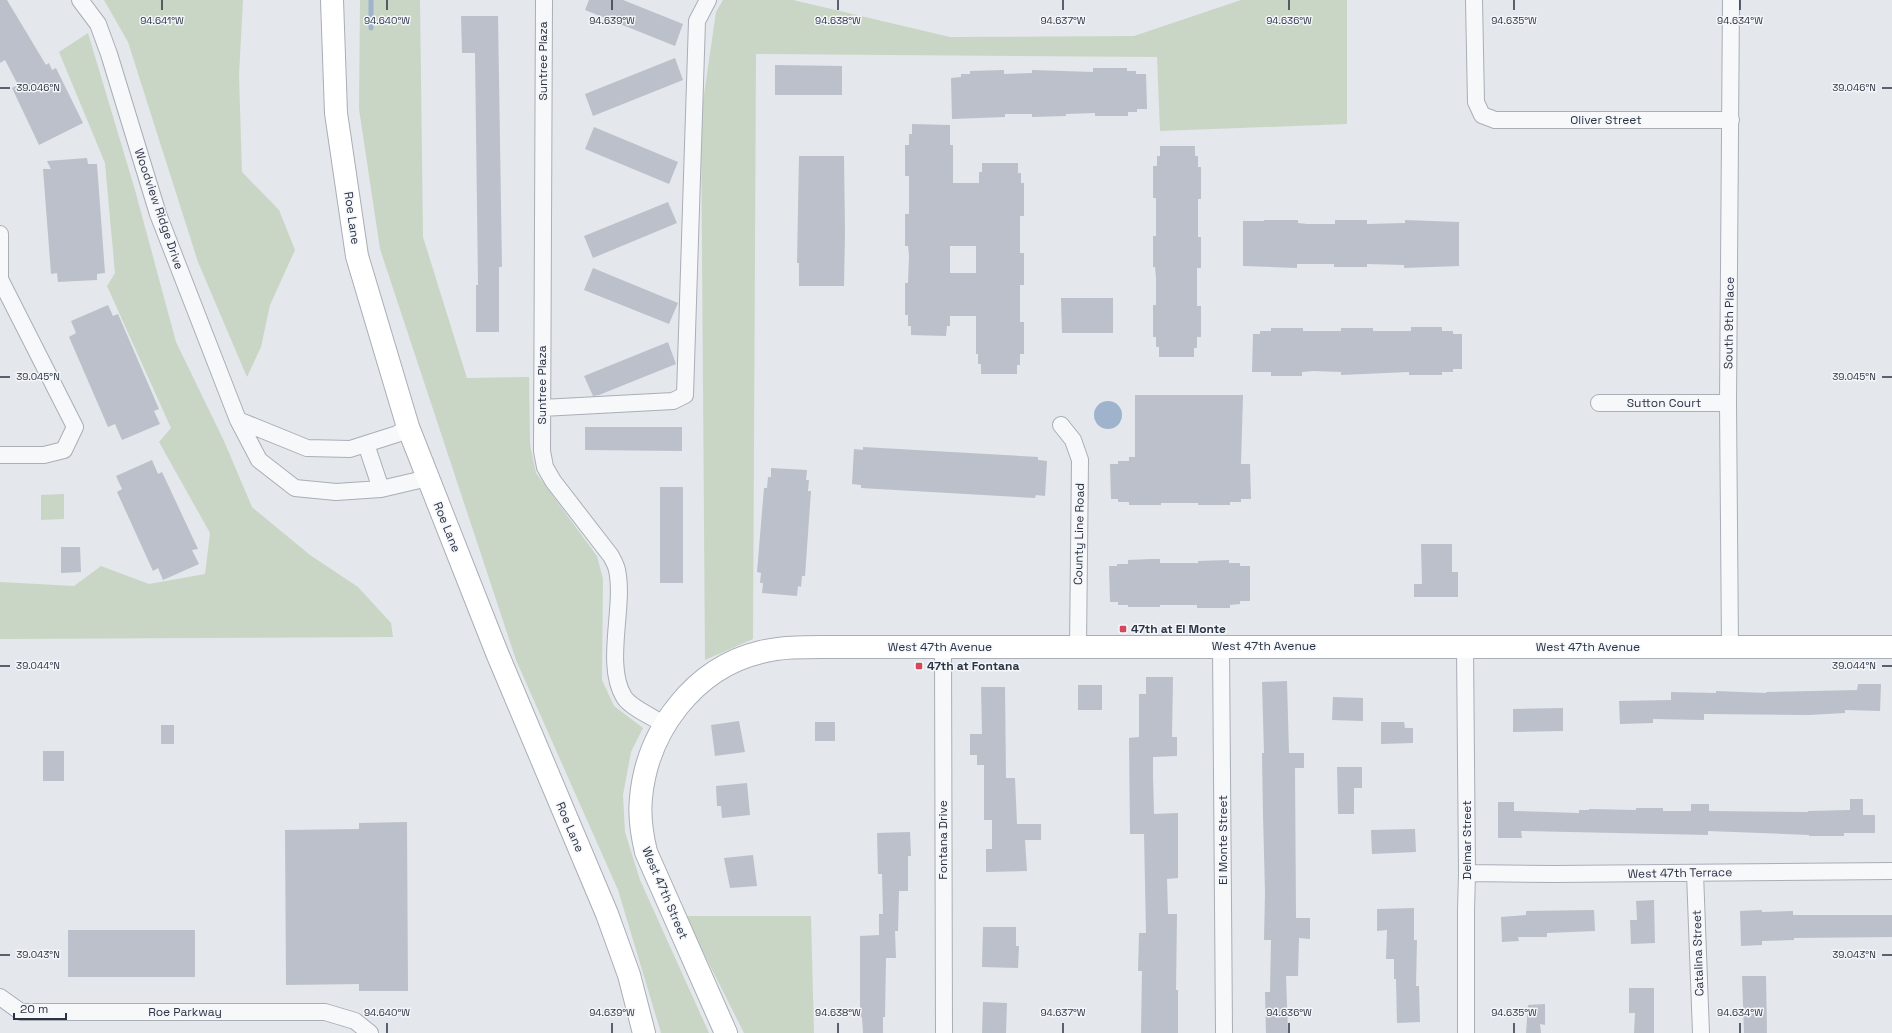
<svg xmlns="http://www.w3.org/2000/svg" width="1892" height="1033" viewBox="0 0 1892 1033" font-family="'Space Grotesk',sans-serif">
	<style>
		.green { fill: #c9d6c5 }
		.water { fill: #9fb4cc }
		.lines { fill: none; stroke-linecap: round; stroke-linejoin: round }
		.stream { stroke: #9fb4cc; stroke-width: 5 }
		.building { fill: #bbc0ca; fill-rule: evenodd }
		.street-casing { stroke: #a9aeb7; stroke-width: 18 }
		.secondary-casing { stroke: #a9aeb7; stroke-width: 24 }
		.street { stroke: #f7f8fa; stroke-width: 16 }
		.secondary { stroke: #fff; stroke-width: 22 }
		.ticks { fill: none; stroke: #2b3445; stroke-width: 1.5 }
		.poi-dot { fill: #d1495b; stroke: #f4f6f9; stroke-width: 1.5 }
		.labels { text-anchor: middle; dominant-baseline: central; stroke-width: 3; stroke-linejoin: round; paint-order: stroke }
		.street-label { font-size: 12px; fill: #2b3445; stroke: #f4f6f9 }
		.poi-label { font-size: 12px; font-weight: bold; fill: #2b3445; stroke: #f4f6f9; text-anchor: start }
		.ticks-label { font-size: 10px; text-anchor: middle; fill: #2b3445; stroke: #f4f6f9; stroke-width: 3; stroke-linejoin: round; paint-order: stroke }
	</style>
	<rect width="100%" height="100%" fill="#e4e7ec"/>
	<path class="green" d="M 104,0 L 243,0 L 239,75 L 242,172 L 279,210 L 295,250 L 270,305 L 261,347 L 247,377 L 198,262 L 128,42 Z
		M 360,0 L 420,0 L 423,237 L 467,378 L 529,377 L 530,444 L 536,473 L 597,556 L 603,579 L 602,680 L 614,706 L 643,728 L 631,752 L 623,795 L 625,832 L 640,880 L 709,1033 L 661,1033 L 618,890 L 516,660 L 380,249 L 359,109 Z
		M 723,0 L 793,0 L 950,37 L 1134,36 L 1241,0 L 1347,0 L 1347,124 L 1160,131 L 1157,57 L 756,54 L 753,639 L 705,660 L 701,115 L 716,12 Z
		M 88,33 L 135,190 L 176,342 L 224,441 L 252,507 L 310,555 L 358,587 L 391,623 L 393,637 L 0,639 L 0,582 L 74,586 L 101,566 L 149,584 L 205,574 L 210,533 L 159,442 L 171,428 L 107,286 L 115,273 L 105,163 L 59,52 Z
		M 64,494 L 64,519 L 41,520 L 41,495 Z
		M 685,916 L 811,916 L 814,1033 L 744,1033 Z"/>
	<path class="water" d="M1094 415a14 14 0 1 1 28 0a14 14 0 1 1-28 0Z"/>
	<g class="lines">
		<path class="stream" d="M 371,28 L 371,0"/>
	</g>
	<path class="building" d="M 0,0 L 7,0 L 46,65 L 49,63 L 52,70 L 56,68 L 83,123 L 39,145 L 12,88 L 18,85 L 5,60 L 0,63 Z
		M 589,0 L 623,0 L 683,24 L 675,46 L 585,10 Z
		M 461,16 L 498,16 L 502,267 L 499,267 L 499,332 L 476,332 L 476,285 L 478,285 L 475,53 L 462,53 Z
		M 675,58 L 683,80 L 593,116 L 585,94 Z
		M 775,65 L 842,66 L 842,95 L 775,95 Z
		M 1093,68 L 1127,68 L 1127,71 L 1136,71 L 1136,74 L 1146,74 L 1147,109 L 1137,109 L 1137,112 L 1128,112 L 1128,116 L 1095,116 L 1095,113 L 1066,114 L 1066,116 L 1032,117 L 1032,114 L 1005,114 L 1005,117 L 952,119 L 951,78 L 961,77 L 961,74 L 970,74 L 970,71 L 1004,70 L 1004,74 L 1032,73 L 1032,70 L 1093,72 Z
		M 912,124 L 950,125 L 950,145 L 953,145 L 953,183 L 979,183 L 979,172 L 982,172 L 982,163 L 1018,163 L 1018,173 L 1021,173 L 1021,183 L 1024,183 L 1024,216 L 1020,216 L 1020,253 L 1024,253 L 1024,285 L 1020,285 L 1020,322 L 1024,322 L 1024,354 L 1020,354 L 1020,365 L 1017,365 L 1017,374 L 981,374 L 981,364 L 978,364 L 978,354 L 976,354 L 976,316 L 950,316 L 950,326 L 947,326 L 946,336 L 911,335 L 911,326 L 908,326 L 908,315 L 905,315 L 905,283 L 908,283 L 909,256 L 908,246 L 905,246 L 905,214 L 909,214 L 909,176 L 905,176 L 905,145 L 909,145 L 909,134 L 912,134 ZM 950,246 L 976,246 L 976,273 L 950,273 Z
		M 594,127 L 678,162 L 669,184 L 585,149 Z
		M 1160,146 L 1195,146 L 1195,156 L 1198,156 L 1198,167 L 1201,167 L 1201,199 L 1198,199 L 1198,237 L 1201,237 L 1201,268 L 1197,268 L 1197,306 L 1201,306 L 1201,337 L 1197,337 L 1197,348 L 1194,348 L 1194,357 L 1159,357 L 1159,347 L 1156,347 L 1156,337 L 1153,337 L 1153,305 L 1156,305 L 1156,278 L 1155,267 L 1153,267 L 1153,236 L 1156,236 L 1156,198 L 1153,198 L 1153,166 L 1157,166 L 1157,156 L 1160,156 Z
		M 799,156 L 844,156 L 845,232 L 844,286 L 799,286 L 799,263 L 797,263 Z
		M 87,158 L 88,164 L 97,164 L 105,273 L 97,274 L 97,280 L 58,282 L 57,273 L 51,274 L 43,169 L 51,169 L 47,161 Z
		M 668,202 L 677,223 L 593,258 L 584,236 Z
		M 1264,220 L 1298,220 L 1298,223 L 1307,224 L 1335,224 L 1335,220 L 1367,220 L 1367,224 L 1405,223 L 1405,220 L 1459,222 L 1459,266 L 1404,268 L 1404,265 L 1367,264 L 1367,267 L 1334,267 L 1334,264 L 1297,264 L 1297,268 L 1243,266 L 1243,221 L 1264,221 Z
		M 593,268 L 678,303 L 669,324 L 584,290 Z
		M 1061,298 L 1113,298 L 1113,333 L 1062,333 Z
		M 108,305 L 113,316 L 118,314 L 159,409 L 154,411 L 160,424 L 122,440 L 115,424 L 108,427 L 69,337 L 76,333 L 71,321 Z
		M 1411,327 L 1442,327 L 1442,331 L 1453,331 L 1453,334 L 1462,334 L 1462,369 L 1453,369 L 1453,372 L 1442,372 L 1442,375 L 1409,375 L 1409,372 L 1341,375 L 1341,372 L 1314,371 L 1302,372 L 1302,376 L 1271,376 L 1271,372 L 1252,372 L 1253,334 L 1260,334 L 1260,331 L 1271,331 L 1271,328 L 1303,328 L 1303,331 L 1341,331 L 1341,328 L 1373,328 L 1373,331 L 1411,331 Z
		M 668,342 L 676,364 L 599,395 L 593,396 L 584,376 Z
		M 1135,395 L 1243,395 L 1241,464 L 1250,464 L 1251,499 L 1241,499 L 1241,502 L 1230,502 L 1230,505 L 1198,505 L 1198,503 L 1161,503 L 1161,505 L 1129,505 L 1129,502 L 1118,502 L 1118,499 L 1111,499 L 1110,464 L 1118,464 L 1118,461 L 1129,461 L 1129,457 L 1135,457 Z
		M 585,427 L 682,427 L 682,451 L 585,450 Z
		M 863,447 L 1038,457 L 1038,460 L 1047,461 L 1045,496 L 1036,495 L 1035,498 L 861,488 L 861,485 L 852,484 L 854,449 L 863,450 Z
		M 152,460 L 158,474 L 162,472 L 198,549 L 192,550 L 199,564 L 163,580 L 158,568 L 153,571 L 117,492 L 122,489 L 116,476 Z
		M 771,468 L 807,470 L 806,480 L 809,480 L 808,491 L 811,491 L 805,576 L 802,576 L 801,587 L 798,586 L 797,596 L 762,593 L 763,583 L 760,583 L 761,573 L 757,572 L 764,488 L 767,488 L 768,477 L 771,477 Z
		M 660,487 L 683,487 L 683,583 L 660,583 Z
		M 1421,544 L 1452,544 L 1452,572 L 1458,572 L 1458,597 L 1414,597 L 1414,584 L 1422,584 Z
		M 61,547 L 80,547 L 81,572 L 61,573 Z
		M 1151,559 L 1160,559 L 1160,563 L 1198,563 L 1198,561 L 1229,560 L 1229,563 L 1240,563 L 1240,566 L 1250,566 L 1250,601 L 1240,601 L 1240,604 L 1230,605 L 1230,608 L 1197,608 L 1197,605 L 1160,605 L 1160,607 L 1128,607 L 1128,605 L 1118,605 L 1118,602 L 1110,602 L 1109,566 L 1117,566 L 1117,564 L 1128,564 L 1128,560 Z
		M 1146,677 L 1173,677 L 1172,737 L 1177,737 L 1177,756 L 1153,757 L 1153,775 L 1154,814 L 1178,813 L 1178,878 L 1167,879 L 1168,914 L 1177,914 L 1176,990 L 1178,990 L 1178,1033 L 1141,1033 L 1142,971 L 1138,971 L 1139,933 L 1146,933 L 1144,834 L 1130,834 L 1129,738 L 1139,737 L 1139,694 L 1146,694 Z
		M 1287,681 L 1289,753 L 1304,753 L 1304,768 L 1295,768 L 1296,918 L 1310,918 L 1310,939 L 1299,938 L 1298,976 L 1286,976 L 1288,1033 L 1266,1033 L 1265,992 L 1270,992 L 1271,940 L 1264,940 L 1265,893 L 1263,814 L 1262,753 L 1264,753 L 1262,682 Z
		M 1858,684 L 1881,684 L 1880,711 L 1845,710 L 1845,713 L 1809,715 L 1704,714 L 1704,720 L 1653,719 L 1653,723 L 1620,724 L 1619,701 L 1671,700 L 1671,692 L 1716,693 L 1716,691 L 1766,693 L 1766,692 L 1857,690 Z
		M 1078,685 L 1102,685 L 1102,710 L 1078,710 Z
		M 981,687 L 1005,687 L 1006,778 L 1015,778 L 1017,824 L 1041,824 L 1041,840 L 1025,840 L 1027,871 L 986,872 L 986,849 L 992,849 L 992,820 L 984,820 L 984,765 L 977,765 L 977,755 L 970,755 L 970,734 L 982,734 Z
		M 1333,697 L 1363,698 L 1363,721 L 1332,720 Z
		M 1563,708 L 1563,731 L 1513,732 L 1513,709 Z
		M 739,721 L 745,752 L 715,756 L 711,725 Z
		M 815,722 L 835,722 L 835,741 L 815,741 Z
		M 1381,722 L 1404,722 L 1405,728 L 1413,728 L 1413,743 L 1381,744 Z
		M 161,725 L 174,725 L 174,744 L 161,744 Z
		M 43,751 L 64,751 L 64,781 L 43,781 Z
		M 1337,767 L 1362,767 L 1362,788 L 1354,788 L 1354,814 L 1338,814 Z
		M 747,783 L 750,815 L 722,818 L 721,806 L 717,806 L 716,786 Z
		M 1850,799 L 1863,799 L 1863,815 L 1875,815 L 1875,833 L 1844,833 L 1844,836 L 1809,836 L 1809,835 L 1708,831 L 1708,835 L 1521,831 L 1522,838 L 1498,838 L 1498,802 L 1514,802 L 1514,811 L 1579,813 L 1579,810 L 1589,810 L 1589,809 L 1636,810 L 1636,808 L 1663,808 L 1663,811 L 1691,811 L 1691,804 L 1709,804 L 1709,811 L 1808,812 L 1808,811 L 1850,810 Z
		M 407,822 L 408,991 L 359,991 L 359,984 L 286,985 L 285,830 L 359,829 L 359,823 Z
		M 1415,829 L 1416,852 L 1372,854 L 1371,830 Z
		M 910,832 L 911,856 L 908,856 L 908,891 L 899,891 L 898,931 L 895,931 L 896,958 L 886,958 L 885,1017 L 883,1017 L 883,1033 L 863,1033 L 862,1017 L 860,1017 L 860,936 L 879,935 L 879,914 L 883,914 L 882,874 L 878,874 L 877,833 Z
		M 753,855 L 757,886 L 730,888 L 724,858 Z
		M 1654,900 L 1655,943 L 1631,944 L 1630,920 L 1637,920 L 1636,901 Z
		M 1414,908 L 1414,940 L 1417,940 L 1416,986 L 1419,986 L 1420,1022 L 1397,1023 L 1396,979 L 1394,979 L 1394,959 L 1386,959 L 1387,930 L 1377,931 L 1377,909 Z
		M 1594,910 L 1595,931 L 1547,933 L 1547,937 L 1518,937 L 1519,941 L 1502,942 L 1501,917 L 1526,915 L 1526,911 Z
		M 1762,910 L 1762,912 L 1793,911 L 1793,915 L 1892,915 L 1892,937 L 1794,938 L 1794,940 L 1762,941 L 1762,945 L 1741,946 L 1740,911 Z
		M 983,927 L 1016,927 L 1016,946 L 1019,946 L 1018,968 L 982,967 Z
		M 68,930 L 195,930 L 195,977 L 68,977 Z
		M 1742,976 L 1766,976 L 1767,1033 L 1744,1033 Z
		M 1629,988 L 1654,988 L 1654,1033 L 1634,1033 L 1635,1013 L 1629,1013 Z
		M 983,1002 L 1007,1003 L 1006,1033 L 982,1033 Z
		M 1545,1004 L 1545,1025 L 1540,1024 L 1541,1033 L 1526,1033 L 1528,1005 Z"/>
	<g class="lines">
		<g class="street-casing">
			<path id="street" d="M 80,0 L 98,24 L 109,54 L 158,214 L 238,420 L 259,460 L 295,488 L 336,492 L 381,489 L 428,478
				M 544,0 L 542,451 L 545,467 L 553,481 L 611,556 C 613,560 616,565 617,570 C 625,607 604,664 624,697 C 630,707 654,718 664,724
				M 1474,0 L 1476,102 L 1482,115 L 1495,120 L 1731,120
				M 0,234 L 0,281
				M 1599,403 L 1728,403
				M 542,408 L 673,401 L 685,395 L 697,21 L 708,0
				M 238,420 L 307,448 L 350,449 L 397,434 L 408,427
				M 1061,425 L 1073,440 L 1080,460 L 1078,647
				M 366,444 L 381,489
				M 0,455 L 44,455 L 64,450 L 75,427 L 1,281
				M 1221,646 L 1224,1033
				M 943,647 L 944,1033
				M 1465,647 L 1467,873 L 1466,910 L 1466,1033
				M 1730,647 L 1728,403 L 1731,0
				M 1467,873 L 1554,874 L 1892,871
				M 1695,873 L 1701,1033
				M 0,997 L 21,1012 L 325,1012 L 355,1021 L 370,1033"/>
		</g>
		<g class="secondary-casing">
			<path id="secondary" d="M 332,0 L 336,113 L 357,256 L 408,427 L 497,653 L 607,914 L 629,975 L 644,1033
				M 726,1033 L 646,852 C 642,835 639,816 641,798 C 647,731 694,668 761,652 C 781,647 802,647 822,647 L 1892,647"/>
		</g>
		<use href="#street" class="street"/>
		<use href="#secondary" class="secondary"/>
	</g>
	<path class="ticks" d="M 162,0 L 162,10M 387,0 L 387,10M 612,0 L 612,10M 838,0 L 838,10M 1063,0 L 1063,10M 1289,0 L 1289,10M 1514,0 L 1514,10M 1740,0 L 1740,10M 0,88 L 10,88M 1882,88 L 1892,88M 0,377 L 10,377M 1882,377 L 1892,377M 0,666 L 10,666M 1882,666 L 1892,666M 0,955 L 10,955M 1882,955 L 1892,955M 387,1023 L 387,1033M 612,1023 L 612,1033M 838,1023 L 838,1033M 1063,1023 L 1063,1033M 1289,1023 L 1289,1033M 1514,1023 L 1514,1033M 1740,1023 L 1740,1033"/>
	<g class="poi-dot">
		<rect x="1119" y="625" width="8" height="8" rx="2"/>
		<rect x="915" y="662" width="8" height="8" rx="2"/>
	</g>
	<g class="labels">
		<g class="street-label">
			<text transform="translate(543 61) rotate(-90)">Suntree Plaza</text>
			<text x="1606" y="120">Oliver Street</text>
			<text transform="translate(159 209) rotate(71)">Woodview Ridge Drive</text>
			<text transform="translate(352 218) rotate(82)">Roe Lane</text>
			<text transform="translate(1729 323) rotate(-89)">South 9th Place</text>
			<text transform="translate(542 385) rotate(-90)">Suntree Plaza</text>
			<text x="1664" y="403">Sutton Court</text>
			<text transform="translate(447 527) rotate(68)">Roe Lane</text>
			<text transform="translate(1079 534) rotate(-89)">County Line Road</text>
			<text x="1264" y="646">West 47th Avenue</text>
			<text x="940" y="647">West 47th Avenue</text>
			<text x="1588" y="647">West 47th Avenue</text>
			<text transform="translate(570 827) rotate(67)">Roe Lane</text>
			<text transform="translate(943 840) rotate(-90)">Fontana Drive</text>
			<text transform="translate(1223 840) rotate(-90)">El Monte Street</text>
			<text transform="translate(1467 840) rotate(-90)">Delmar Street</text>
			<text transform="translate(1680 873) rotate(-1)">West 47th Terrace</text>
			<text transform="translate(665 893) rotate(67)">West 47th Street</text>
			<text transform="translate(1698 953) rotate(-92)">Catalina Street</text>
			<text x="185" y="1012">Roe Parkway</text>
		</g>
		<g class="poi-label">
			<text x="1131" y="629">47th at El Monte</text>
			<text x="927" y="666">47th at Fontana</text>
		</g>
	</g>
	<g class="ticks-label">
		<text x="162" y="24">94.641°W</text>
		<text x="387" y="24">94.640°W</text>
		<text x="612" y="24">94.639°W</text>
		<text x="838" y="24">94.638°W</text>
		<text x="1063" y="24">94.637°W</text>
		<text x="1289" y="24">94.636°W</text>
		<text x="1514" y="24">94.635°W</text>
		<text x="1740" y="24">94.634°W</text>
		<text x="38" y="91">39.046°N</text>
		<text x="1854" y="91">39.046°N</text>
		<text x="38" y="380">39.045°N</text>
		<text x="1854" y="380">39.045°N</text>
		<text x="38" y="669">39.044°N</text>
		<text x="1854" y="669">39.044°N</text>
		<text x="38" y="958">39.043°N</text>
		<text x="1854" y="958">39.043°N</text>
		<text x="387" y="1016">94.640°W</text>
		<text x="612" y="1016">94.639°W</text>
		<text x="838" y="1016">94.638°W</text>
		<text x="1063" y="1016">94.637°W</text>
		<text x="1289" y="1016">94.636°W</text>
		<text x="1514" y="1016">94.635°W</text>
		<text x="1740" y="1016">94.634°W</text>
	</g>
	<path d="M14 1013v6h52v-6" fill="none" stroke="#2b3445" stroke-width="2"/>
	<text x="20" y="1013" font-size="12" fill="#2b3445" stroke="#f4f6f9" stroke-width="3" paint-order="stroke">20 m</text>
</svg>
